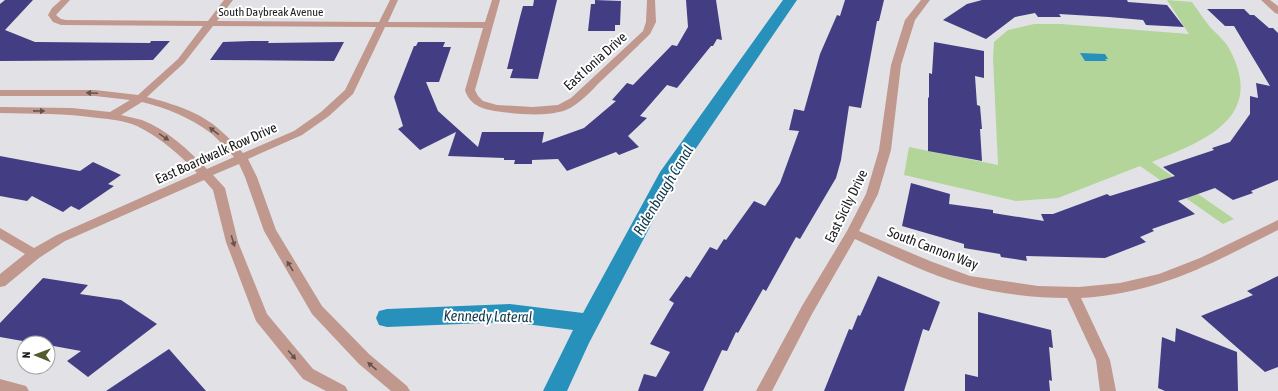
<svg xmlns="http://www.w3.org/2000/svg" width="1278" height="391" viewBox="0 0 1278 391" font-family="'Asap Condensed',sans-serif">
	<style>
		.green { fill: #b3d59a }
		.water { fill: #2791bc }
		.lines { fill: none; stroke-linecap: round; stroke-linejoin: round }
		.canal { fill: #2791bc; fill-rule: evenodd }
		.building { fill: #433e83 }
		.minor { fill: #c0988e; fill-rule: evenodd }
		.oneway { fill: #65534f }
		.labels { text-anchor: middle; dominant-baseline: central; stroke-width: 4; stroke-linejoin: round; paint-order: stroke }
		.far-street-label { font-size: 12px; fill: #1a1a1c; stroke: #fff }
		.street-label { font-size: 14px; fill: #1a1a1c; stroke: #fff }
		.water-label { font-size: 15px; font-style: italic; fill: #0e3a4c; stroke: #fff }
	</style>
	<rect width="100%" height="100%" fill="#e2e2e6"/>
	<path class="green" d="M 1167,0 L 1192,2 C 1198,11 1204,19 1210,27 C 1217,34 1226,42 1230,50 C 1266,119 1203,141 1152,162 L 1234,219 L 1223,224 L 1140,166 L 1058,198 L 1016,201 L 904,175 L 909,147 L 998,165 L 993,58 L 994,42 L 1008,30 L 1034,24 L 1061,24 L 1189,34 Z"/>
	<path class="water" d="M 1080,53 L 1105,54 L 1108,59 L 1105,59 L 1107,61 L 1085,61 Z"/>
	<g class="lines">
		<path class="canal" d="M 783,0 L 797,0 L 675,179 L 589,343 L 567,391 L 543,391 L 573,330 L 510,322 L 387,327 L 379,325 L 376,318 L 379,311 L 387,309 L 510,304 L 583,313 L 660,172 Z"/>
	</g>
	<path class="building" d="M 5,0 L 33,0 L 5,30 L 35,42 L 150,43 L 151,41 L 170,41 L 153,60 L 0,61 L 0,4 Z
		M 534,0 L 557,0 L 538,79 L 510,78 L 513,69 L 507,69 L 520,17 L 523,6 L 533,6 Z
		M 595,0 L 621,1 L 620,25 L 615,25 L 615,31 L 588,31 L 591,4 L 595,4 Z
		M 686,0 L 716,0 L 722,40 L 717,39 L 713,46 L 711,46 L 677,88 L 667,85 L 640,116 L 647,118 L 628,136 L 639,147 L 619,155 L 616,152 L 567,171 L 558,159 L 532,160 L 532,164 L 514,164 L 515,160 L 504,160 L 504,158 L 448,156 L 456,132 L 420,150 L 398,129 L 403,126 L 394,97 L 414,46 L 416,46 L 418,42 L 445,42 L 443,47 L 451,47 L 439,82 L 426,82 L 438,111 L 478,147 L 482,132 L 544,132 L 542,143 L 584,128 L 616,101 L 612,100 L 627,83 L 633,85 L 672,45 L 677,46 L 688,27 Z
		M 845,0 L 884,0 L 879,21 L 877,21 L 861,108 L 849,106 L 841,160 L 836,178 L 800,239 L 796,237 L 766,291 L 763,289 L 738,333 L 736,332 L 727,351 L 722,350 L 703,391 L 638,391 L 644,374 L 656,377 L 670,352 L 650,344 L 674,303 L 669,300 L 686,276 L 690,278 L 710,247 L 717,250 L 724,239 L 726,240 L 754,201 L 765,206 L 780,183 L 799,131 L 789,130 L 794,109 L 804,111 L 820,54 L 837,15 L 840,16 Z
		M 982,0 L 1127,0 L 1128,2 L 1167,5 L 1184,27 L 1146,25 L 1143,20 L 1109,17 L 1059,14 L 1061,17 L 1038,17 L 1035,13 L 1015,17 L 986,39 L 943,20 L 967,4 Z
		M 1207,9 L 1244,9 L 1250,15 L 1254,15 L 1269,28 L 1273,28 L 1278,33 L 1278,180 L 1251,191 L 1253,193 L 1233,200 L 1215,188 L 1178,201 L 1195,214 L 1152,229 L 1154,231 L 1140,237 L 1146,242 L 1105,258 L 1026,256 L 1027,261 L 1001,257 L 1000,254 L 964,248 L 964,244 L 902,226 L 911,183 L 950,194 L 949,204 L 993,210 L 993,213 L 1044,221 L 1041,214 L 1053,214 L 1107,194 L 1110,196 L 1175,176 L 1163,167 L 1214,150 L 1212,148 L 1230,142 L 1250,114 L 1250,96 L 1258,98 L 1256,83 L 1270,86 L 1234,26 L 1225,26 Z
		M 251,41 L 269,41 L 268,43 L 344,42 L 334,61 L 210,60 L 223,42 Z
		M 934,42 L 984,51 L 984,78 L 975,76 L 977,105 L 980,106 L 982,129 L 980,129 L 982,161 L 928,151 L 928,97 L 929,98 L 929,73 L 932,74 Z
		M 0,156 L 80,171 L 93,162 L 121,175 L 108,184 L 114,186 L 79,210 L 71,206 L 63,212 L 32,196 L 27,201 L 0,196 Z
		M 878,276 L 940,302 L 929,331 L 923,329 L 904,391 L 824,391 L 849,329 L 852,330 L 858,315 L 860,316 Z
		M 1278,276 L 1278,367 L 1265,372 L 1201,316 L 1253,295 L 1247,291 Z
		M 43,278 L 88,285 L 80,294 L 121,300 L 157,324 L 88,377 L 67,361 L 81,351 L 48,345 L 48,343 L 34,343 L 0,337 L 0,323 Z
		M 978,312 L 1051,330 L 1053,348 L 1049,347 L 1052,381 L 1049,380 L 1050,391 L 965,391 L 965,374 L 978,377 Z
		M 1176,328 L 1237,352 L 1238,391 L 1165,391 L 1158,388 L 1162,337 L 1175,342 Z
		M 169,349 L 206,391 L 106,391 Z"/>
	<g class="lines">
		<path class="minor" d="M 61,0 L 70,0 L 56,15 L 61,19 L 66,20 L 208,21 L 224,0 L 233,0 L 217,21 L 379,22 L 390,0 L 398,0 L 388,22 L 485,22 L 492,0 L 500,0 L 475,90 L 478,96 L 483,101 L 497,105 L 533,107 L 558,105 L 571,98 L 643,31 L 646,22 L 647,0 L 655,0 L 656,22 L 650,34 C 634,50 618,65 601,81 C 591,91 580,104 566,110 C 547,117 521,114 502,112 C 486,110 470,107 465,90 L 483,28 L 385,27 L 353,94 L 329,116 L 302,135 L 248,159 L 257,177 L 276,230 L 322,306 L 369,354 L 407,386 L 410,391 L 391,391 L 359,364 L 312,314 L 264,231 L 245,177 L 239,164 L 213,175 L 225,188 L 238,242 L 267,314 L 313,369 L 345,386 L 348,391 L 326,391 L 303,379 L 256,321 L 226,242 L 213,190 L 204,180 L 65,241 L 39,258 L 5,286 L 0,287 L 0,274 L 25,254 L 0,239 L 0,228 L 34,248 L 57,235 L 197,173 C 179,154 161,138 137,126 C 125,121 111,119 98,118 C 65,113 33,114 0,113 L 0,107 L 72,108 L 110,112 L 130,100 L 95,96 L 0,96 L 0,90 L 95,90 L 138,95 L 178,59 L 203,26 L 61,25 L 53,22 L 48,15 L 52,8 ZM 213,26 L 376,27 L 345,90 L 321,112 L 294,131 L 243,153 C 236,145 229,138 221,131 C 201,112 173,104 147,97 L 184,63 ZM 142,102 C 167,108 191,118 212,134 C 220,141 227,149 234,157 L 207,169 C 188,150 168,130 142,120 C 135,118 128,117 121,115 Z
			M 921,0 L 930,0 L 915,20 L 901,65 L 891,150 L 878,194 L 859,231 L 930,261 L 970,276 L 1038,286 L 1079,287 L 1120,283 L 1159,274 L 1200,258 L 1278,220 L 1278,230 C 1209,265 1159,293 1081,298 L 1110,360 L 1116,391 L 1100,391 L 1096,360 L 1067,298 C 1035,298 1001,294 970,286 C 930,276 892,256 855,239 L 812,314 L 772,391 L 756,391 L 802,306 L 847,231 L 866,194 L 879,150 L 891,65 L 905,20 Z
			M 1261,0 L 1270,0 L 1278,6 L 1278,14 L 1275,13 Z
			M 0,379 L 26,386 L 29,391 L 0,391 Z"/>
	</g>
	<defs><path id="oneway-solid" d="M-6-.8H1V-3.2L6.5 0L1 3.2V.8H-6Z"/></defs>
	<g class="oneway">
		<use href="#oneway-solid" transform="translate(92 93) rotate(-178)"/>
		<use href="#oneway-solid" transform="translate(39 111) rotate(1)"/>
		<use href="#oneway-solid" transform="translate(214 131) rotate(-143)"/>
		<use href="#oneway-solid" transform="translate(164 137) rotate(34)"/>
		<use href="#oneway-solid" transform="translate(233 241) rotate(73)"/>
		<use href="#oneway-solid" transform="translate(290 266) rotate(-121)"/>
		<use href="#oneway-solid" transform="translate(292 355) rotate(50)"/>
		<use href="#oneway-solid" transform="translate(372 366) rotate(-140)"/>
	</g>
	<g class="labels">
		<g class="far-street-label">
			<text x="271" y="12">South Daybreak Avenue</text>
		</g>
		<g class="street-label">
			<text transform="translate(595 61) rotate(-42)">East Ionia Drive</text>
			<text transform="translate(216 153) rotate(-24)">East Boardwalk Row Drive</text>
			<text transform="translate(846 206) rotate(-64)">East Sicily Drive</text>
			<text transform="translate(933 248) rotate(21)">South Cannon Way</text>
		</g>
		<g class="water-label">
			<text transform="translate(663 190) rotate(-59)">Ridenbaugh Canal</text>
			<text transform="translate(488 316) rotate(1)">Kennedy Lateral</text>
		</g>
	</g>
	<g transform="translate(36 355) rotate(271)"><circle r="19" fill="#ffffff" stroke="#a3a3a4"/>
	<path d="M0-3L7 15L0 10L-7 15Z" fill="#545c2b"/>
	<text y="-6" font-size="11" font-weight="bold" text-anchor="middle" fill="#1a1a1c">N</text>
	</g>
</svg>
